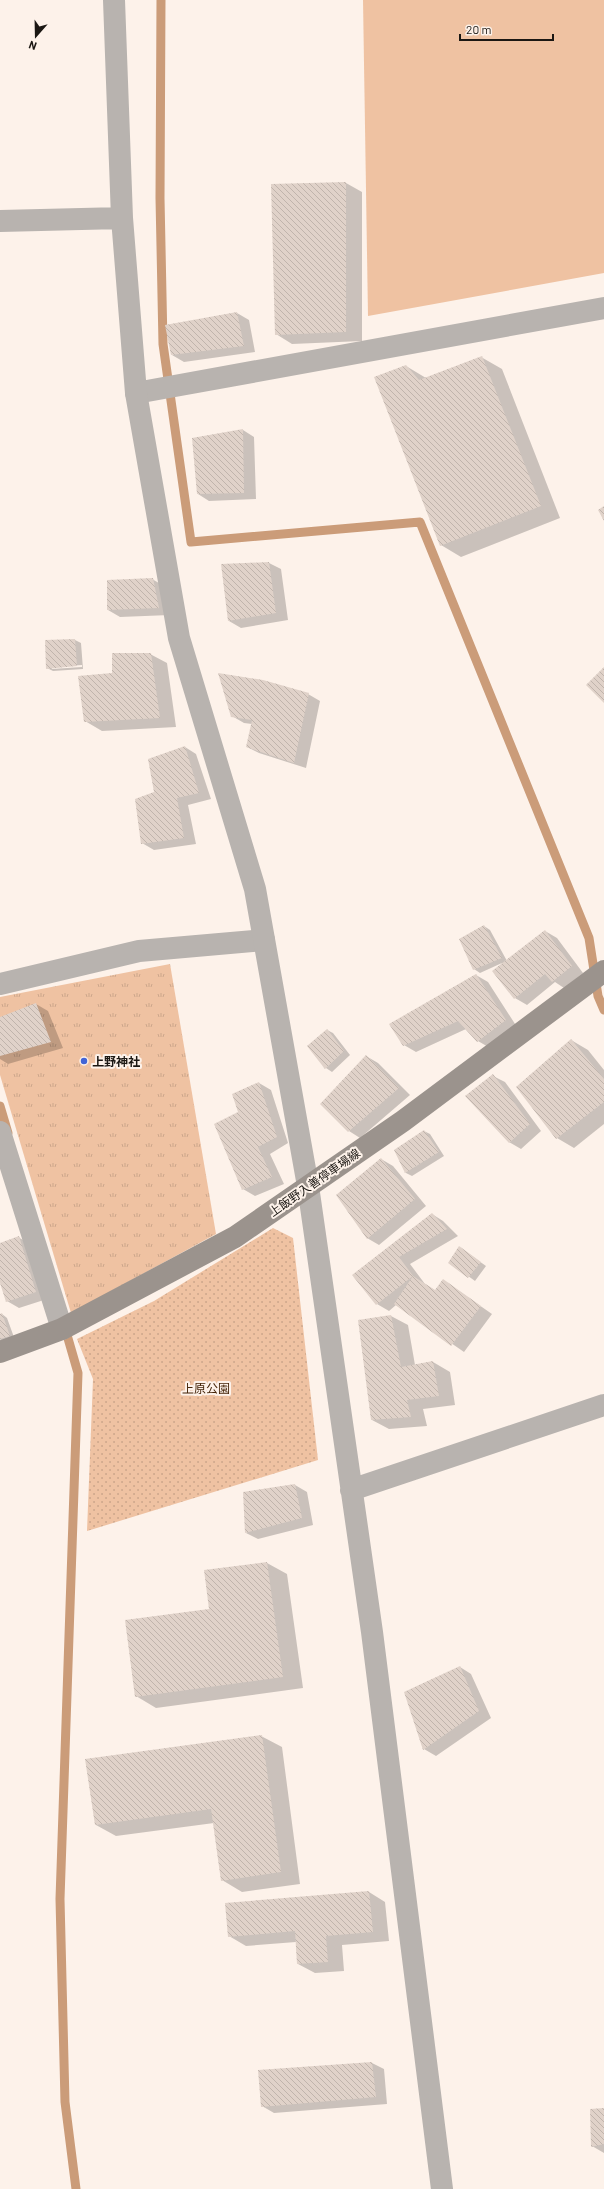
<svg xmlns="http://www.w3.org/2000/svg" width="604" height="2189" viewBox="0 0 604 2189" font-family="Barlow,'Noto Sans JP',sans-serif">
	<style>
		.grass { fill: url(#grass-tufts) }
		.park { fill: url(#park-dots) }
		.pitch { fill: #efc2a2 }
		.shadow { fill: #0003; fill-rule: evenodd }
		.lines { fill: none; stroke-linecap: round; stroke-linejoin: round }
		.stream { stroke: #cb9c79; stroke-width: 9 }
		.building { fill: url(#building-back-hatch) }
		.minor { stroke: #b8b3af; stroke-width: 22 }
		.tertiary { stroke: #b8b3af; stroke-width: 22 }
		.secondary { stroke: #9b938d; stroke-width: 22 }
		.poi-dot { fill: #4164d6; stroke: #fdf2ea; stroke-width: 1.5 }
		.labels { text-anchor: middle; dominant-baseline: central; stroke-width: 4; stroke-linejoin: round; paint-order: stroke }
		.poi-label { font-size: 12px; font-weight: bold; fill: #1b1713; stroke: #fdf2ea; text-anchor: start }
		.street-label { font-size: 12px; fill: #1b1713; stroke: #fdf2ea }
		.park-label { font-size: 12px; fill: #452509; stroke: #fdf2ea }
	</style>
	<defs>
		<pattern id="grass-tufts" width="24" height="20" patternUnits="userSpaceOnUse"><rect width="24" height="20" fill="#efc2a2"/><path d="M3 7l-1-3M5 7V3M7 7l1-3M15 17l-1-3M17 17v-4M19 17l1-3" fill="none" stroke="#cca68b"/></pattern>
		<pattern id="park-dots" width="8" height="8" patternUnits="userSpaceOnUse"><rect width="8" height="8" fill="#efc2a2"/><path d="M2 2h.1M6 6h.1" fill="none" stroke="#cca68b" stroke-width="1.8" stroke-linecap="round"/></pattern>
		<pattern id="building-back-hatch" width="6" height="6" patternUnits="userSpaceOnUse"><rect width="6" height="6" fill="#e0d2c9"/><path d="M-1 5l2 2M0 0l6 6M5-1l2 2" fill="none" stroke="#c0b4ac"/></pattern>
	</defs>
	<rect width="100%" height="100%" fill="#fdf2ea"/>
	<path class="grass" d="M 170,964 L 216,1234 L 71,1313 L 0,1075 L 0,997 Z"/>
	<path class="park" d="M 273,1228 L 293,1238 L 318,1460 L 87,1531 L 93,1379 L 77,1339 L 154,1301 Z"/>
	<path class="pitch" d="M 363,0 L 604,0 L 604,273 L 368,316 Z"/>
	<path class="shadow" d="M 346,183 L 362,192 L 362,341 L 292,344 L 276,334 Z
		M 237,313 L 249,320 L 255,352 L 184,362 L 172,355 Z
		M 481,357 L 502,369 L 560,518 L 461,557 L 441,545 L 406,366 L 426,378 Z
		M 243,430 L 254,437 L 256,499 L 209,501 L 198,494 Z
		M 269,563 L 281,569 L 288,620 L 241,628 L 229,621 L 222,565 Z
		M 152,579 L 164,586 L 170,615 L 120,617 L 108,610 Z
		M 75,640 L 81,643 L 83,669 L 53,671 L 47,668 ZM 82,665 L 82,667 L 52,669 L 52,667 Z
		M 150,654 L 167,663 L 176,727 L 102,731 L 85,721 L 113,674 Z
		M 308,694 L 320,701 L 306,768 L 259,753 L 247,747 L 252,724 L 244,723 L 232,716 Z
		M 185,747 L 196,754 L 211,799 L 188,805 L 196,844 L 154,850 L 142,843 L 155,793 Z
		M 484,926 L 490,930 L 507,961 L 545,931 L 557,938 L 583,973 L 564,988 L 555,982 L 527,1005 L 515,998 L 502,963 L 480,973 L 474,969 Z
		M 476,975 L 488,982 L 517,1027 L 490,1048 L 478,1041 L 466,1029 L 416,1052 L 404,1045 Z
		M 36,1004 L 48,1011 L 63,1048 L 8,1064 L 0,1059 L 0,1018 Z
		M 327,1030 L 333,1033 L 350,1055 L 332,1072 L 326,1068 L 308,1046 Z
		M 571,1040 L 588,1050 L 604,1070 L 604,1124 L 574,1148 L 557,1138 L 517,1087 Z
		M 366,1056 L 378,1063 L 410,1095 L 360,1138 L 349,1131 Z
		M 493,1076 L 505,1082 L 541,1131 L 521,1149 L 509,1142 Z
		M 259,1083 L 271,1090 L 288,1143 L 270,1154 L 284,1184 L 255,1196 L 243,1189 L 239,1113 Z
		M 424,1131 L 430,1134 L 444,1156 L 412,1176 L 406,1173 L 395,1150 Z
		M 381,1159 L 393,1166 L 426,1206 L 379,1245 L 367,1238 Z
		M 432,1214 L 443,1221 L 458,1236 L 410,1264 L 425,1284 L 436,1291 L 443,1280 L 492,1314 L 464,1352 L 396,1305 L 389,1311 L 377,1304 L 354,1275 Z
		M 18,1237 L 30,1244 L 47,1299 L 19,1308 L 7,1301 L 0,1280 L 0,1244 Z
		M 465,1251 L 486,1266 L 475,1281 L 449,1262 Z
		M 2,1314 L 7,1318 L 15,1340 L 0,1343 Z
		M 391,1316 L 408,1325 L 415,1365 L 433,1362 L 450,1372 L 455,1405 L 423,1409 L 427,1426 L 389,1429 L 372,1420 L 359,1321 Z
		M 295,1485 L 307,1492 L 313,1525 L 258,1539 L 246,1533 Z
		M 267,1563 L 287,1574 L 303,1688 L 156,1708 L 136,1696 L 210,1610 Z
		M 460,1667 L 471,1674 L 491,1718 L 436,1756 L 424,1749 Z
		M 261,1736 L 282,1747 L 300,1884 L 242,1892 L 222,1880 L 214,1823 L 116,1836 L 96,1825 Z
		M 369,1892 L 385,1902 L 389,1941 L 342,1945 L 344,1971 L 315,1973 L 298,1964 L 296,1942 L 246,1946 L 229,1936 Z
		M 372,2063 L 384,2069 L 387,2104 L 274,2113 L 262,2106 L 259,2071 Z
		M 604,2109 L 604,2153 L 592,2146 Z"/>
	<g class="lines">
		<path class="stream" d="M 161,0 L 160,198 L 163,344 L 191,542 L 420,522 L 589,938 L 598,996 L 604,1010
			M 0,1106 L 8,1133
			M 65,1328 L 78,1373 L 60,1899 L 65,2102 L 76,2189"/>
	</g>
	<path class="building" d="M 346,182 L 346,332 L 275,335 L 271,184 Z
		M 237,312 L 244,346 L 171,355 L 165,325 Z
		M 482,356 L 541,506 L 440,546 L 374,377 L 406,365 L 419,380 Z
		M 243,429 L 244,493 L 197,494 L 192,438 Z
		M 604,506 L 604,521 L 598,510 Z
		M 269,562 L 276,613 L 228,621 L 221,564 Z
		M 153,578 L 159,608 L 107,610 L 107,580 Z
		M 75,639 L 77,666 L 46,669 L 45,640 Z
		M 112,653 L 151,653 L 160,718 L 84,722 L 78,676 L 112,673 Z
		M 604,667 L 604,703 L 586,685 Z
		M 218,673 L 263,680 L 309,693 L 294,763 L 246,747 L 252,720 L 231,717 Z
		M 185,746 L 199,793 L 177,798 L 184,838 L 141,844 L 135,799 L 154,792 L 148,759 Z
		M 484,925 L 502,958 L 473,970 L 459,939 Z
		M 545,930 L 572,966 L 552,982 L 545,974 L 514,999 L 492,971 Z
		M 476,974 L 506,1020 L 477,1042 L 458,1021 L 403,1046 L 389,1024 Z
		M 36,1003 L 51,1042 L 0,1056 L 0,1017 Z
		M 327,1029 L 344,1051 L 325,1069 L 307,1046 Z
		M 571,1039 L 604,1079 L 604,1102 L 556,1139 L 516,1087 Z
		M 366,1055 L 399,1088 L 348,1132 L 320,1104 Z
		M 493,1074 L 530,1124 L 509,1143 L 465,1096 Z
		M 259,1082 L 277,1137 L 258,1147 L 272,1177 L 242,1190 L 214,1124 L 238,1112 L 232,1094 Z
		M 424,1130 L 439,1152 L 405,1173 L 394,1150 Z
		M 381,1158 L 415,1199 L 367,1239 L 336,1195 Z
		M 432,1213 L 447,1229 L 399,1257 L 413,1276 L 435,1290 L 443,1279 L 481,1306 L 451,1346 L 394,1304 L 413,1276 L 376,1305 L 352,1275 Z
		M 19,1236 L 36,1292 L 6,1302 L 0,1283 L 0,1243 Z
		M 459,1246 L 481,1262 L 468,1278 L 448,1263 Z
		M 2,1313 L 10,1336 L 0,1339 L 0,1314 Z
		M 391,1315 L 401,1367 L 433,1361 L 439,1396 L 407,1400 L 411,1417 L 371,1420 L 358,1320 Z
		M 295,1484 L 302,1518 L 245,1533 L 243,1492 Z
		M 267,1562 L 283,1677 L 135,1697 L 125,1620 L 209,1609 L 204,1570 Z
		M 460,1666 L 479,1711 L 423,1750 L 404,1692 Z
		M 262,1735 L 281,1872 L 221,1881 L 211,1809 L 95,1825 L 85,1759 Z
		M 369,1891 L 373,1932 L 326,1936 L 328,1962 L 297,1964 L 295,1931 L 228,1937 L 225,1903 Z
		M 372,2062 L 376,2097 L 261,2107 L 258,2070 Z
		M 604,2108 L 604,2144 L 591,2147 L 590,2109 Z"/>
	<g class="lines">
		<path class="minor" d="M 136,393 L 604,308
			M 0,984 L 139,951 L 264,940
			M 0,1132 L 62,1329"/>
		<path class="tertiary" d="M 114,0 L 122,218 L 136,393 L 179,638 L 255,889 L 308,1186 L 372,1632 L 442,2189
			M 0,221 L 122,218
			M 351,1490 L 604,1405"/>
		<path class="secondary" d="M 0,1352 L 62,1329 L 235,1237 L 403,1121 L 604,971"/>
	</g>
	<circle class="poi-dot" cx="84" cy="1061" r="4"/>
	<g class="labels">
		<g class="poi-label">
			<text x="92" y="1061">上野神社</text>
		</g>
		<g class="street-label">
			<text transform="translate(314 1182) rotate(-35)">上飯野入善停車場線</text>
		</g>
		<g class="park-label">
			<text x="206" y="1388">上原公園</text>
		</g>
	</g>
	<g transform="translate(36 36) rotate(200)" stroke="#fdf2ea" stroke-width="3" paint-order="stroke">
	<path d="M0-3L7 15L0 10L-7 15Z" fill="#1b1713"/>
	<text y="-6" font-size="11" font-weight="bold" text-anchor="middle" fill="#1b1713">N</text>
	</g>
	<path d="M460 34v6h93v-6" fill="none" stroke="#1b1713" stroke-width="2"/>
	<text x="466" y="34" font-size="12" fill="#1b1713" stroke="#fdf2ea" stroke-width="3" paint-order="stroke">20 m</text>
</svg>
